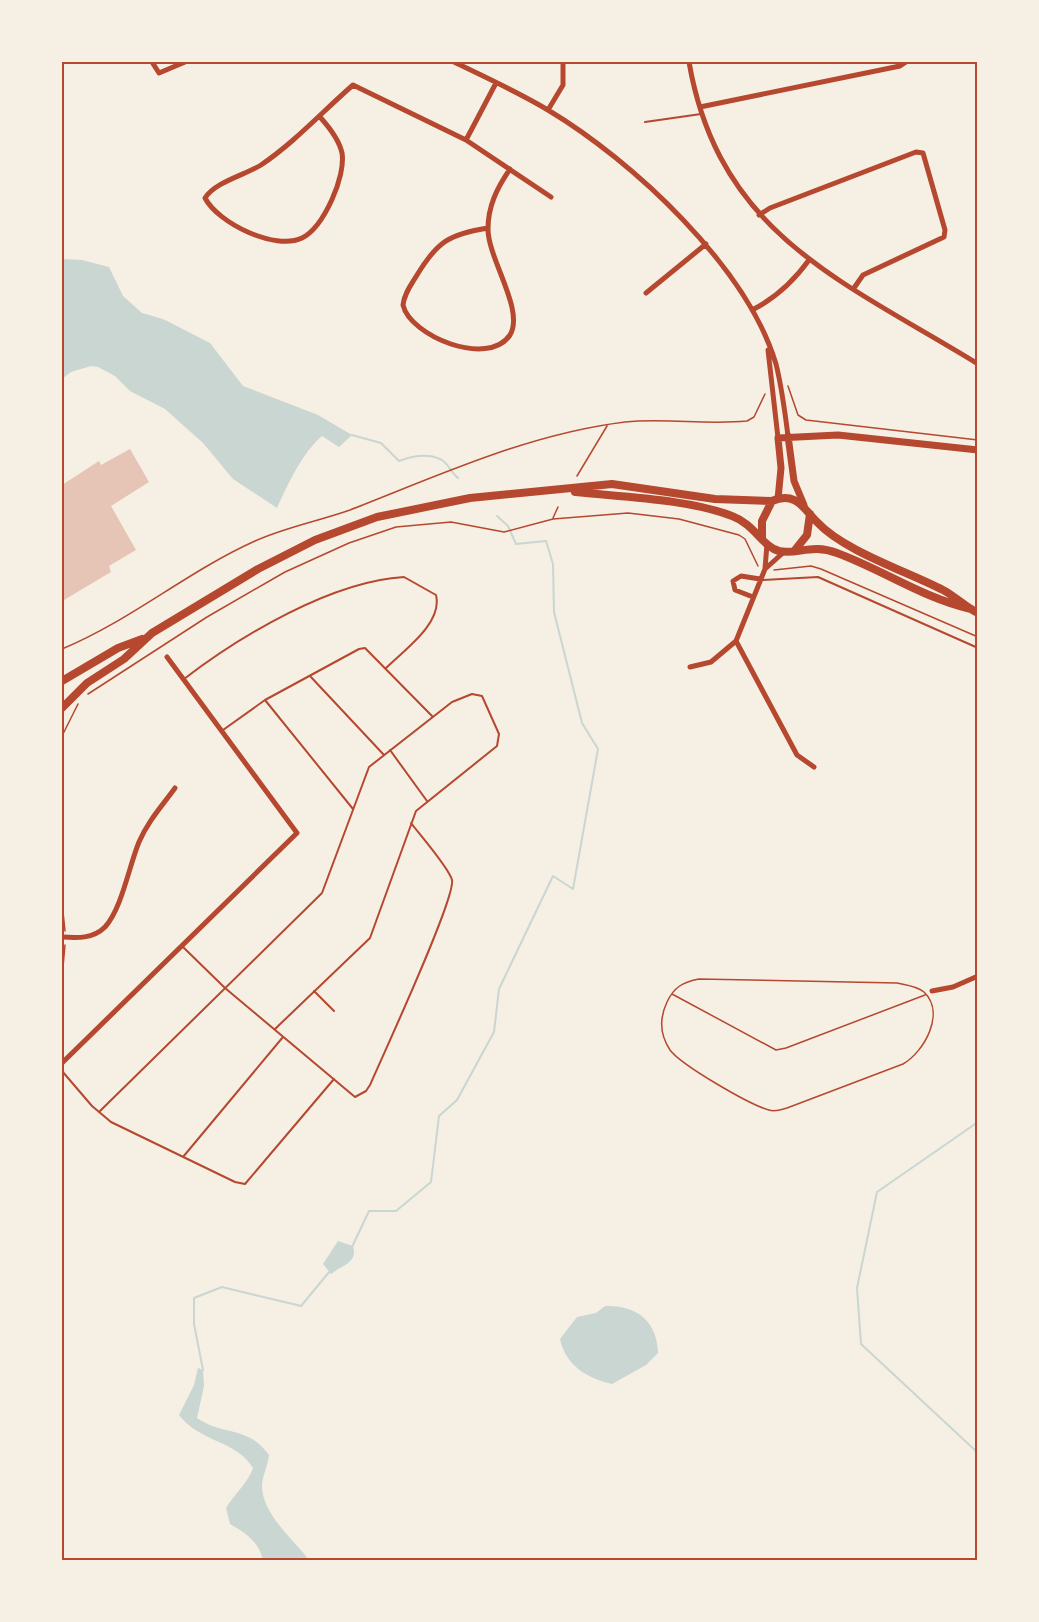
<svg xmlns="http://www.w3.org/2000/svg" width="1039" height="1622" viewBox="0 0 1039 1622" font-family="Montserrat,sans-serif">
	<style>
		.water { fill: #c9d6d2 }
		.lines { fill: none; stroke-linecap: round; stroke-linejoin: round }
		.stream { stroke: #c9d6d2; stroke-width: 2 }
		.building { fill: #e6c5b7 }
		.path { stroke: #b5482f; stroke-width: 1.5 }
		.service { stroke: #b5482f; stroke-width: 2 }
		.minor { stroke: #b5482f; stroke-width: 5 }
		.tertiary { stroke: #b5482f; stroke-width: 7 }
		.secondary { stroke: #b5482f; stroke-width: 8 }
		.neatline { fill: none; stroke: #b5482f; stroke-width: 2 }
	</style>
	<rect width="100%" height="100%" fill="#f6efe4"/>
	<path class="water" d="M 62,259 L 82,260 L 109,267 L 123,296 L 142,313 L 163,319 L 210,343 L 243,386 L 318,415 L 352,435 L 339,447 L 322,436 C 302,453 288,484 277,508 L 233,479 L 203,443 L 165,409 L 130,391 L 115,376 L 98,367 L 91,366 L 71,372 L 62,379 Z
		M 338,1241 L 353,1246 C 358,1263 342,1265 331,1274 L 323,1264 Z
		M 605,1306 C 637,1305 657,1321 658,1353 L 646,1365 L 612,1384 C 587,1378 566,1366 560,1339 L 577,1317 L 596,1313 Z
		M 198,1368 L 203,1370 L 204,1386 L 197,1418 C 223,1436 249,1426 269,1455 C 268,1465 262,1477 262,1486 C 262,1514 294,1540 309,1560 L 263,1560 C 259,1542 246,1533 230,1524 L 226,1508 C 234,1494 248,1483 253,1468 C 236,1440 201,1443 179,1415 L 194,1385 Z"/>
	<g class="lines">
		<path class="stream" d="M 352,435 L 381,443 L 399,461 C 412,456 429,453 442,460 C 448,464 452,473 458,478
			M 978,1122 L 877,1192 L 857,1288 L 861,1344 L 978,1453
			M 352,1247 L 369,1211 L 396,1211 L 431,1182 L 439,1116 L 457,1100 L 494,1032 L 499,989 L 553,876 L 573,889 L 598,749 L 582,723 L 554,612 L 553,564 L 546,541 L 516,544 L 508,526 L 497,516
			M 203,1370 L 194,1324 L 194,1298 L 222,1287 L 301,1306 L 330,1271"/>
	</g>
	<path class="building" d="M 130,449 L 149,482 L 111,506 L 136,550 L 109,566 L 111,572 L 64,600 L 62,599 L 62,485 L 99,461 L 101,465 Z"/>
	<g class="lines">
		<path class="path" d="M 788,386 L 798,415 L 806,420 L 978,440
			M 577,476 L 607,426
			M 553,518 L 558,507
			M 774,570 L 811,566 L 821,569 L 978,637
			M 62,649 C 130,621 188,571 255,541 C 286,527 319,521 350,510 C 440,475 528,434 625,422 C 666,418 707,425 747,421 L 754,417 L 765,394
			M 88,694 L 207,617 L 285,572 L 349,543 L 396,527 L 451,522 L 504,532 L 553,519 L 628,513 L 679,519 L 739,535 L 745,539 L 758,566
			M 62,736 L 78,704
			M 62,902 L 65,931
			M 62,978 L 65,945
			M 699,979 L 897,983 C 905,985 917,986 924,992 C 946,1013 924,1052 903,1064 L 787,1108 C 780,1110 775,1112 769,1110 C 750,1105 681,1065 670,1050 C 660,1035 659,1019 667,1002 C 674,987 683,982 699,979 Z
			M 672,994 L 776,1050 L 786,1048 L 925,995"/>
		<path class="service" d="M 645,122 L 701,114
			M 763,580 L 818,577 L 978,648
			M 310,676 L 384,755
			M 184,679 C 240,636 332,581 404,577 L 436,595 C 443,623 404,650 386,668
			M 265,700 L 353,809
			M 223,730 L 265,700 L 359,649 L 365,648 L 433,717
			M 390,750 L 427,801
			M 183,947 L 225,988 L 355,1097 L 366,1091 L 370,1085 C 382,1057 456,898 452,880 C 449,868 420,835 411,823
			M 314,991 L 334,1011
			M 62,1071 L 92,1106 L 111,1122 L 235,1182 L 245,1184 L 334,1079
			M 99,1112 L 322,893 L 369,767 L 452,702 L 472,694 L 482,696 L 499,734 L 497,746 L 416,811 L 370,938 L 275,1029
			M 183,1157 L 283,1037"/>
		<path class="minor" d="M 152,62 L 159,73 L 185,62
			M 454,62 C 485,77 518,92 548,110 C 633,161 747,267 776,364 C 782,388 785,412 788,436
			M 689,62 C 719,235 843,281 978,364
			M 700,107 L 900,66 L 906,62
			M 548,110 L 563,85 L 563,62
			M 320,117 C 329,127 339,139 342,153 C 346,176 324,227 302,238 C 275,251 218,223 205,198 C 215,182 245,175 261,165 C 295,142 322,112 353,85 L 466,140 L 551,197
			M 466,140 L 496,83
			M 759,215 L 770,208 L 916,152 L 923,153 L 945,230 L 944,237 L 863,275 L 854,288
			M 488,228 C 449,234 437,242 417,275 C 411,285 404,294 403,305 C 410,336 488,368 510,335 C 525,310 488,259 488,229 C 488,206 497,188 510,169
			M 646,293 L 706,244
			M 752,310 C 776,298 793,282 809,260
			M 768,350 L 778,438
			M 767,544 L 765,569 L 736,641 L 797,755 L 814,767
			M 765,569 L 784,552
			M 753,597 L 735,590 L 733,581 L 741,576 L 760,579
			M 690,667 L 711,662 L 736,641
			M 62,937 C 77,938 93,939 105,927 C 122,908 129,866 139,842 C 148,821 162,806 175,788
			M 932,991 L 953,987 L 978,976
			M 62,1063 L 297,833 L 167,657"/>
		<path class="tertiary" d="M 788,436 L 794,481 L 804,505
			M 778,499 L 781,468 L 778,438 L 838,435 L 978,450"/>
		<path class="secondary" d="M 575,492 C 622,497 689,499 732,516 C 754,524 763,547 779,551 C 797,555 812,543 837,553 C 883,570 923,598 971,609
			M 762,538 L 762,521 L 772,501 C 796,491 803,508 817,522 C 844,551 906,571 943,590 C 955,596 965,607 978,613
			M 795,550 L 807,535 L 810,514
			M 62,681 L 118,648 L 142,639
			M 62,708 L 87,683 L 124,659 L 152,633 L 258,569 L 315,540 L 377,517 L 470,498 L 612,484 L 715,499 L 772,501"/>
	</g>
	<rect width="1039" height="1622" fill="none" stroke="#f6efe4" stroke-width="126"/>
	<rect x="63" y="63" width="913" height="1496" class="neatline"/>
</svg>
